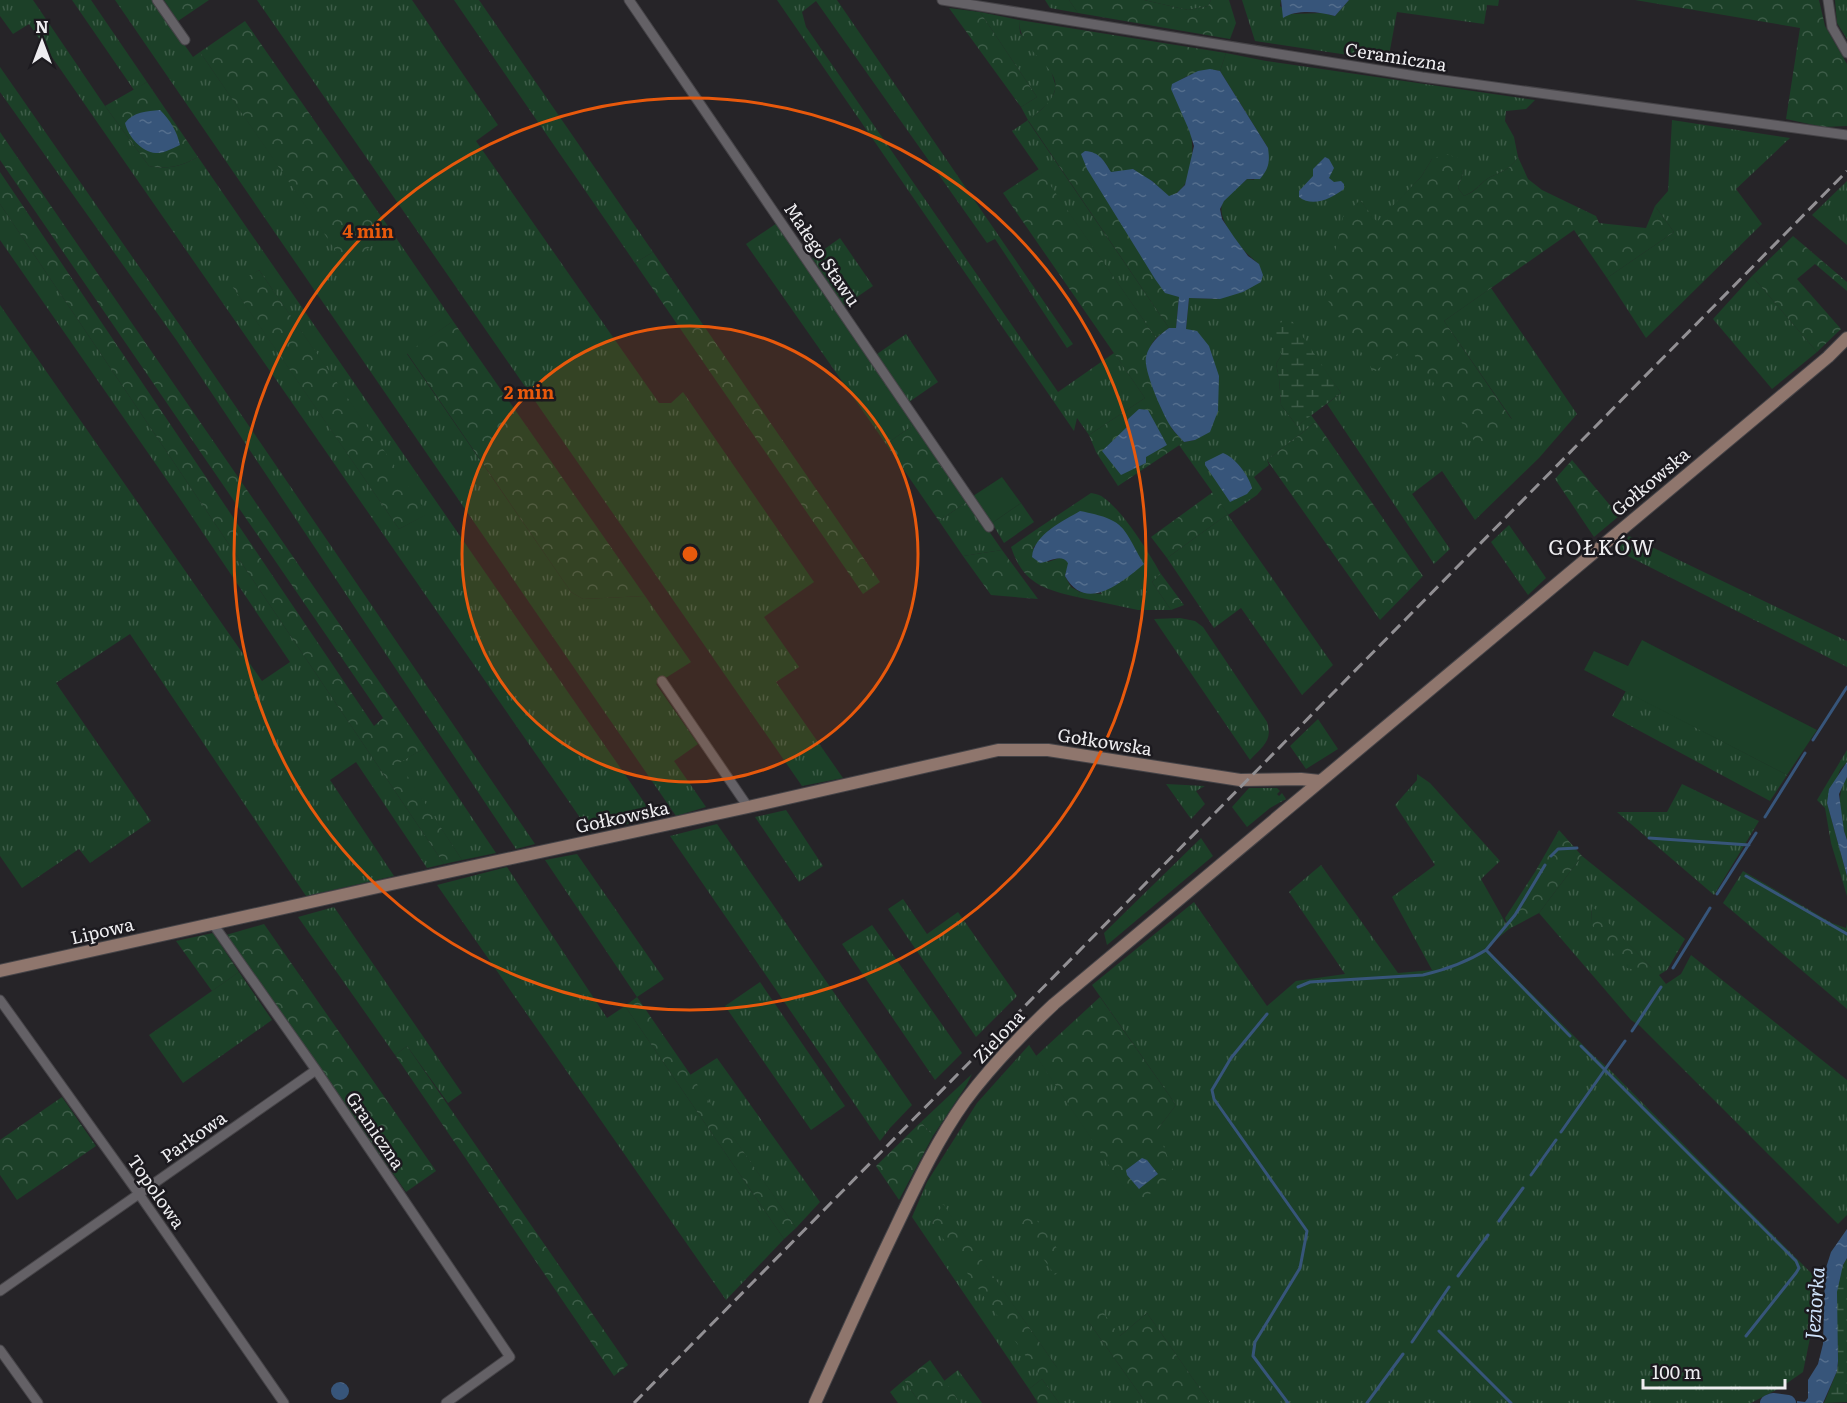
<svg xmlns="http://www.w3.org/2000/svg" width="1847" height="1403" viewBox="0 0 1847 1403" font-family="Literata,serif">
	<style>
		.grass { fill: url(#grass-tufts); fill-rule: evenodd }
		.forest { fill: url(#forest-crowns) }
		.wetland { fill: url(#wetland-marsh) }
		.garden { fill: #1c4028 }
		.water { fill: url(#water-ripples) }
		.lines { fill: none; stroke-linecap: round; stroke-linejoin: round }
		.stream { stroke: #37557a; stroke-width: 3 }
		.river { stroke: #37557a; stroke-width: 16 }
		.street-casing { stroke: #454347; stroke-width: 11 }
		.secondary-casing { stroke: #454347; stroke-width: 14 }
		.street { stroke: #646166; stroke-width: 9 }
		.secondary { stroke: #8f766d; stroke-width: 12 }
		.rail { stroke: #929094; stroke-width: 3; stroke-dasharray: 12 6; stroke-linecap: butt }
		.ring { fill: none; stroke: #e8590c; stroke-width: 3 }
		.labels { text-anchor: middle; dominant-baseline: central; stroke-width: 5; stroke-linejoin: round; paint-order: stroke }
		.street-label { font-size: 18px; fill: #eeedf0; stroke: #1c1a1f }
		.water-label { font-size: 20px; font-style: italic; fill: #cfe3fc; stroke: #1c1a1f }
		.quarter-label { font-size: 21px; letter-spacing: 1.5px; fill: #eeedf0; stroke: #1c1a1f }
		.centre { fill: #e8590c; stroke: #1c1a1f; stroke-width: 3 }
		.ring-label { font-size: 18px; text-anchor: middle; font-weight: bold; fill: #e8590c; stroke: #1c1a1f; stroke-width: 5; stroke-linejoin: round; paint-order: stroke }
	</style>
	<defs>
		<pattern id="grass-tufts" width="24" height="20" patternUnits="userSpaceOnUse" patternTransform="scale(1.5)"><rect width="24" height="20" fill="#1c4028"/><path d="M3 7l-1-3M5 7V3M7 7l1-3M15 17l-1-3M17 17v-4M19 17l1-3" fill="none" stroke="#3d5c48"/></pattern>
		<pattern id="forest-crowns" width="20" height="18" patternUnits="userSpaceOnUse" patternTransform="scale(1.5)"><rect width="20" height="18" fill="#1c4028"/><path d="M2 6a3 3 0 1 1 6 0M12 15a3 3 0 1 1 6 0" fill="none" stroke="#3d5c48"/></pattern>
		<pattern id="wetland-marsh" width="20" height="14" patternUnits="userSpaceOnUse" patternTransform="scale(1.5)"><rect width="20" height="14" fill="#1c4028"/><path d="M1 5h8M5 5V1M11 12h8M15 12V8" fill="none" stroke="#3d5c48"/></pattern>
		<pattern id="water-ripples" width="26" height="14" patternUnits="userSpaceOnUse" patternTransform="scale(1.5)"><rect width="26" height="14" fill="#37557a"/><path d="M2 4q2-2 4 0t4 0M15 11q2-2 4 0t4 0" fill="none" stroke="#546e8d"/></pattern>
	</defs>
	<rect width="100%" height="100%" fill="#262428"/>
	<path class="grass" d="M 0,0 L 33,0 L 105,106 L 149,166 C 168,170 182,166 198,157 L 655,818 L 590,832 L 29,24 L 13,34 L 0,16 ZM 259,270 L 427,514 L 399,529 L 233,287 Z
		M 72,0 L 91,0 L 147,82 L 134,90 Z
		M 115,0 L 153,0 L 193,57 L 200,52 L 345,263 L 392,232 L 453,321 L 407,354 L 571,592 L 583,599 L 645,596 L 691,662 L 656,684 L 698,744 L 674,761 L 706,807 L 676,816 Z
		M 257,0 L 412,0 L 498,125 L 476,141 L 659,403 L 671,403 L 683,392 L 814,582 L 764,617 L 799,667 L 776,682 L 843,778 L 802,786 Z
		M 454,0 L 479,0 L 653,252 L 635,263 Z
		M 777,0 L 837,0 L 1073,344 L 1067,348 L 995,239 L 987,243 L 816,1 L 802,12 L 806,27 L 1058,392 L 1114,353 L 1145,398 L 1089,435 L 1077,418 L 1074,431 Z
		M 1045,0 L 1069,0 L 1078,13 L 1050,8 Z
		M 1144,0 L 1211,0 L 1208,6 L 1188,10 Z
		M 1242,0 L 1281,0 L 1280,6 L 1290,14 L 1323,13 L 1335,16 L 1349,0 L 1499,0 L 1498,6 L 1487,5 L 1484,24 L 1397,12 L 1388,61 L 1255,41 Z
		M 1835,0 L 1847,0 L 1847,39 L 1837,23 Z
		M 980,12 L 1019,20 L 1020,33 L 1051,71 L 1056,87 L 1051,101 L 1028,121 L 1169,328 L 1156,338 L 1012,131 L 1028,120 L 1021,107 L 1037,97 Z
		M 1226,53 L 1266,61 L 1535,100 L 1526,109 L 1506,111 L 1505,121 L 1514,137 L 1518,157 C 1509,171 1501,171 1487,179 C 1479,185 1474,192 1464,196 L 1458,188 L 1464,170 L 1432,159 L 1421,177 L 1377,223 L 1360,200 L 1408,346 L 1512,419 L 1444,321 L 1491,288 L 1577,414 L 1539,458 L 1475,520 L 1442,471 L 1412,494 L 1450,549 L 1434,564 L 1327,404 L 1341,393 L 1287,316 L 1282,354 L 1276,364 L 1279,378 L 1281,405 L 1297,426 L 1311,415 L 1316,422 L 1267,460 L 1269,465 L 1254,477 L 1262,489 L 1257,495 L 1228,515 L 1333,665 L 1302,695 L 1241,608 L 1214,628 L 1167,558 L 1228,514 L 1179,445 L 1184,442 L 1195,440 L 1186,329 L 1189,298 L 1220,299 L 1259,264 C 1246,255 1214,219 1223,202 C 1228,193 1240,186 1247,179 L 1254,180 L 1268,148 L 1220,71 Z
		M 0,67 L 186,334 L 535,844 L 516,849 L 177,341 L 0,92 Z
		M 1672,120 L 1790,138 L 1736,189 L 1762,224 L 1646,338 L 1607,278 L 1674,232 L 1655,206 L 1668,191 Z
		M 1847,181 L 1847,245 L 1812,215 Z
		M 0,204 L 444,864 L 427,868 L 356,762 L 330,780 L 394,876 L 306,896 L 130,634 L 56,683 L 151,821 L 90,863 L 79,849 L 22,888 L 0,856 L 0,305 L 262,681 L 290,662 L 178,496 L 0,240 Z
		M 777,223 L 915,424 L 886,444 L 746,244 Z
		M 840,238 L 873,286 L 844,306 L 812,258 Z
		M 1752,276 L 1817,352 L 1772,389 L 1713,319 Z
		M 906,334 L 938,382 L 909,402 L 877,354 Z
		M 1091,493 C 1096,494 1101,495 1104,498 C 1123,511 1149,553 1161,574 L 1152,582 L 1171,610 L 1138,610 L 1077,597 L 1080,592 L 1102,594 L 1050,529 L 1046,534 L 1037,529 Z
		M 968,501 L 1002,550 L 963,556 L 939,521 Z
		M 1021,503 L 1034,522 L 1004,543 L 992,523 Z
		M 1509,525 L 1546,578 L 1528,595 L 1491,542 Z
		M 1629,536 L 1847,641 L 1847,667 L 1622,553 L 1619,548 Z
		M 1180,618 L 1195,621 L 1203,627 L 1267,722 C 1273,741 1263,746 1250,760 L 1154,619 Z
		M 1626,691 L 1787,775 L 1770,801 L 1612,716 Z
		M 1318,719 L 1338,749 L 1306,769 L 1290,746 Z
		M 425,748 L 496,853 L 462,860 L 398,763 Z
		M 1847,750 L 1847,762 L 1840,770 L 1827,803 L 1847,876 L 1847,896 L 1831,843 L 1825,808 L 1817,800 Z
		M 1417,774 L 1430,783 L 1500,861 L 1481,879 L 1509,929 L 1486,948 L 1593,1055 L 1608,1068 L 1815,1277 L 1815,1314 L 1803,1372 L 1780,1388 L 1751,1403 L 1210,1403 L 1147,1313 L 1120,1336 L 1088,1321 L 1146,1403 L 1059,1403 L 1042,1379 L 1029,1389 L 912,1217 L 927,1182 L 977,1103 L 1029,1045 L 1136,1205 L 1157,1130 L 1176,1105 L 1092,985 L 1194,902 L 1267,1006 L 1296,981 L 1345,974 L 1289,892 L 1321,865 L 1398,973 L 1432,970 L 1392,897 L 1435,865 L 1395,805 L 1417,780 ZM 943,1205 L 1058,1369 L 932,1223 Z
		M 1847,777 L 1847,840 C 1840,821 1835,795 1847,777 Z
		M 1166,784 L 1205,786 L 1196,791 L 1205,804 L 1191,819 Z
		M 1682,784 L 1759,821 L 1714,895 L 1617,812 L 1667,812 Z
		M 1249,788 L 1277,788 L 1280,791 L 1277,794 L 1279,796 L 1282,793 L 1286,799 L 1270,808 L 1247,827 L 1232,807 Z
		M 786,810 L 823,866 L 799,882 L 755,817 Z
		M 717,824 L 912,1105 L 890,1128 L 880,1141 L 670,836 Z
		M 1201,838 L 1213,856 L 1107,945 L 1104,933 Z
		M 577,854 L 664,979 L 637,997 L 545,860 Z
		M 1582,856 L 1685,939 L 1667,970 L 1659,975 L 1666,984 L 1681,974 L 1691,955 L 1847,1080 L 1847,1215 L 1838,1224 L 1640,1026 L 1631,1020 L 1539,913 ZM 1592,907 L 1652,968 L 1591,922 Z
		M 507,867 L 607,1018 L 625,1006 L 784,1239 L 726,1300 L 437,885 Z
		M 1743,871 L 1832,923 L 1846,928 L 1847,923 L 1847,1009 L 1723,903 Z
		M 903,899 L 927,934 L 958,912 L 1017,996 L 976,1037 L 888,909 Z
		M 334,907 L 462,1093 L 448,1103 L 407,1046 L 395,1055 L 298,917 Z
		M 872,925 L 962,1053 L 935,1080 L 842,944 Z
		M 239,972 L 272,1020 L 183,1083 L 149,1035 Z
		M 760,982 L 845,1106 L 811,1130 L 725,1006 Z
		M 717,1058 L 820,1202 L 796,1228 L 690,1075 Z
		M 972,1074 L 966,1086 L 933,1136 L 921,1122 Z
		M 958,1370 L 982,1403 L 960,1403 L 944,1381 Z
		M 904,1380 L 920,1403 L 898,1403 L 890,1392 Z"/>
	<path class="forest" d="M 164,0 L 209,0 L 178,21 Z
		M 1069,0 L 1144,0 L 1188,10 L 1208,6 L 1211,0 L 1229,0 L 1236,23 L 1230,39 L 1078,13 Z
		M 1635,0 L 1819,0 L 1825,26 L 1847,64 L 1847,126 L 1823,127 L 1786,119 L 1800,28 Z
		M 949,8 L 980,12 L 1037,97 L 1021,107 Z
		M 1019,20 L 1226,53 L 1220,71 C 1205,68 1194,73 1180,80 C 1186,111 1210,181 1169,197 L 1152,181 L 1111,172 L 1102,156 L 1179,297 L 1176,329 L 1169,328 L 1028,120 C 1095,73 1019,64 1019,20 Z
		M 245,21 L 392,232 L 345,264 L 200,52 Z
		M 147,82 L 198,157 C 182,166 167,170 149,166 L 105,106 Z
		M 0,132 L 425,748 L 399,763 L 462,860 L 444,864 L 0,204 L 0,172 L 374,726 L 383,718 L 0,160 Z
		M 1445,154 L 1458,158 L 1464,170 L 1458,188 L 1464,196 C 1475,192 1479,185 1487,179 C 1501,171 1509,171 1518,157 L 1528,179 L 1542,190 L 1596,216 L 1599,223 L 1646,228 L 1655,206 L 1674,232 L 1607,278 L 1574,230 L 1444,321 L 1512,420 L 1478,446 L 1408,346 L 1374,372 L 1325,296 L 1343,217 L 1360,200 L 1377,222 L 1421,177 L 1432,159 Z
		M 1039,169 L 1156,338 L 1151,345 L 1153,388 L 1172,429 L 1184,442 L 1118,486 L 1096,452 L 1089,435 L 1145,398 L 1003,193 Z
		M 1793,236 L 1847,282 L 1847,291 L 1815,264 L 1797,279 L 1841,329 L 1817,352 L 1752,276 Z
		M 653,252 L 880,582 L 863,594 L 635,263 Z
		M 259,270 L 428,514 L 399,529 L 232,286 Z
		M 453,321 L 645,596 L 583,599 L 571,592 L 407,353 Z
		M 1316,422 L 1423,576 L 1380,620 L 1267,460 Z
		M 915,424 L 968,501 L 939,521 L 886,444 Z
		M 1572,460 L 1619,516 L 1594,537 L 1555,479 Z
		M 1213,492 L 1228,514 L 1167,558 L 1151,537 Z
		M 1037,529 L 1046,534 L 1033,548 L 1048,562 L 1062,557 L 1069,563 L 1065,576 L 1071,587 L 1080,592 L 1077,597 C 1043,589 1023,583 1011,547 Z
		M 1002,550 L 1038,599 L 991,595 L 963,556 Z
		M 1161,574 L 1184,605 L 1171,610 L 1152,582 Z
		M 1559,830 L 1582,856 L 1539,913 L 1509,929 L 1505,918 L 1535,872 Z
		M 1592,906 L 1652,968 L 1639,971 L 1627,968 L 1598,938 L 1591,922 Z
		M 264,924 L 436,1171 L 406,1192 L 226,935 Z
		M 213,933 L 239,972 L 212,991 L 176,941 Z
		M 637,997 L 796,1228 L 784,1239 L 625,1006 Z
		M 1100,997 L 1176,1105 L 1157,1130 L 1174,1173 L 1136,1206 L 1036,1056 Z
		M 407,1046 L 628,1365 L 614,1376 L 395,1055 Z
		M 62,1097 L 96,1146 L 17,1200 L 0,1175 L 0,1140 Z
		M 921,1122 L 933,1136 L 899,1200 L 876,1166 Z
		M 943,1204 L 1058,1369 L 1042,1379 L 1059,1403 L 1038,1403 L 1029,1389 L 1042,1379 L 932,1223 Z
		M 1030,1211 L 1067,1262 L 1055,1275 L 1020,1226 Z
		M 1100,1308 L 1120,1336 L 1147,1313 L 1210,1403 L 1146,1403 L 1088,1321 Z
		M 930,1360 L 960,1403 L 920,1403 L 904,1380 Z"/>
	<path class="wetland" d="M 1288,315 L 1341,393 L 1297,426 L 1281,405 L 1279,378 L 1276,364 L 1282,354 L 1270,335 Z
		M 1847,1258 L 1847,1402 L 1824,1403 L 1837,1371 L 1838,1361 C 1838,1330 1829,1286 1847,1258 Z"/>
	<path class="garden" d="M 1002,477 L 1021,503 L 992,523 L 973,496 Z
		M 1642,640 L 1817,730 L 1787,775 L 1584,670 L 1594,651 L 1628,666 Z"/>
	<path class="water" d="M 1281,0 L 1349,0 L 1335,16 C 1320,12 1297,9 1283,18 Z
		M 1210,69 L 1220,71 L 1268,148 C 1270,162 1269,168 1260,179 L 1247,179 L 1224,201 L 1220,209 L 1222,219 L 1234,237 L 1248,256 L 1259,264 L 1263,275 L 1261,282 L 1243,292 L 1220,299 L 1189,298 L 1186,329 L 1197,331 L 1209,346 L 1219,376 L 1218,411 L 1210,432 L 1195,440 L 1184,442 C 1180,437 1175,433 1171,427 C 1163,415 1143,370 1146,357 C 1149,344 1159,335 1169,328 L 1176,328 L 1179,297 L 1165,293 L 1155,279 L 1087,169 L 1081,154 L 1085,151 C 1100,152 1104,161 1111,172 L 1133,169 L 1152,181 L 1169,196 L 1177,193 L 1185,185 L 1194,146 L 1189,130 L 1171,89 L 1172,84 L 1198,71 Z
		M 160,110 C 170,120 177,131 180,145 C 173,148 163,154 156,153 C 141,152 128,136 125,123 C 133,112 147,111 160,110 Z
		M 1325,157 L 1329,159 L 1334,168 L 1329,178 L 1334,182 L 1341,181 L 1344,184 L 1344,189 C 1332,198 1313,208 1299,197 L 1299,191 L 1313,176 L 1313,169 Z
		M 1139,409 L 1148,410 L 1167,445 L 1146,457 L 1146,463 L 1121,475 L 1102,451 L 1127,427 L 1128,419 Z
		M 1223,453 C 1235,457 1249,476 1252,488 L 1247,494 L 1230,502 L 1205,465 L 1205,462 Z
		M 1080,511 C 1126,520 1122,526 1144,564 C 1122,582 1086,614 1065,576 L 1068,563 C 1061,553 1050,562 1040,563 L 1032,557 C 1034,534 1063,521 1080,511 Z
		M 1847,762 L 1847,777 L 1839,794 L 1844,831 L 1847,840 L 1847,876 L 1827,803 L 1829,789 Z
		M 1142,1158 L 1147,1160 L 1158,1174 L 1139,1189 L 1127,1175 L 1126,1170 Z
		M 1847,1229 L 1847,1258 L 1843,1265 L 1837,1292 L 1838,1361 L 1837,1371 L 1823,1403 L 1797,1403 L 1797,1401 L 1805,1402 L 1808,1398 L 1808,1380 L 1818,1364 L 1823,1344 L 1825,1271 L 1831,1252 Z
		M331 1391a9 9 0 1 1 18 0a9 9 0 1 1-18 0Z"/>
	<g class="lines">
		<path class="stream" d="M 1813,740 L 1847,687
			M 1765,817 L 1805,753
			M 1649,838 L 1749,845
			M 1551,856 L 1558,849 L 1577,848
			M 1746,876 L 1847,934
			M 1717,894 L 1756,833
			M 1486,950 L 1515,915 L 1545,865
			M 1673,968 L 1710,908
			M 1298,987 L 1310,982 L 1423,975 C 1444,970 1467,962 1486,950 L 1570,1036
			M 1267,1014 L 1231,1058 L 1212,1090 L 1214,1099 L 1307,1231 L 1300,1268 L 1255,1342 L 1253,1356 L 1288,1403
			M 1632,1031 L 1661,987
			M 1581,1046 L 1796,1261 L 1799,1268 L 1796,1273 L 1746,1336
			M 1561,1132 L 1625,1041
			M 1531,1175 L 1556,1140
			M 1499,1221 L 1523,1188
			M 1458,1276 L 1488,1235
			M 1439,1331 L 1511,1403
			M 1412,1342 L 1449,1287
			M 1367,1403 L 1403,1354"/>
		<path class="river" d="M 1768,1403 L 1773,1401 L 1788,1403"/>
		<g class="street-casing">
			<path id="street" d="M 157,0 L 185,40
				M 629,0 L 989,527
				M 942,0 L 1422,77 L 1847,135
				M 1828,0 L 1832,27 L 1847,53
				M 662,681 L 748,807
				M 213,924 L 316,1070 L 510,1357 L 446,1403
				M 0,1000 L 139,1194 L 284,1403
				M 0,1291 L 316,1070
				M 0,1350 L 38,1403"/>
		</g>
		<g class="secondary-casing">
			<path id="secondary" d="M 0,971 L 378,887 L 748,807 L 998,750 L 1048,750 L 1240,780 L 1301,779 L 1320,781
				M 815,1403 C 841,1345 867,1287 895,1229 C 916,1185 937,1140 965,1101 C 992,1065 1022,1034 1054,1004 L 1828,357 L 1847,338"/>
		</g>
		<use href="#street" class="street"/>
		<use href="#secondary" class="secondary"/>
		<path class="rail" d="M 634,1403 L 1847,171"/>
	</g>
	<circle cx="690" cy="554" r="228" fill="#e8590c" fill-opacity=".12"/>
	<g class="ring">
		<circle cx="690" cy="554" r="228"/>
		<circle cx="690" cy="554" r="456"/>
	</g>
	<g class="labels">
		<g class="street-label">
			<text transform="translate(1396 56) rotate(9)">Ceramiczna</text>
			<text transform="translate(823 254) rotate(56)">Małego Stawu</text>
			<text transform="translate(1650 481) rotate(-40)">Gołkowska</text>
			<text transform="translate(1105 741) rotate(9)">Gołkowska</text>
			<text transform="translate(622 816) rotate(-12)">Gołkowska</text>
			<text transform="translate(102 930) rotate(-13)">Lipowa</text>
			<text transform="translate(998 1036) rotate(-47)">Zielona</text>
			<text transform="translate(376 1130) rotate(56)">Graniczna</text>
			<text transform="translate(193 1136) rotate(-35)">Parkowa</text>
			<text transform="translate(157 1191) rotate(55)">Topolowa</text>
		</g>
		<g class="water-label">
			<text transform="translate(1813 1303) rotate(-86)">Jeziorka</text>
		</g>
		<g class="quarter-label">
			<text x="1602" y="545">GOŁKÓW</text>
		</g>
	</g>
	<circle cx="690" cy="554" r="9" class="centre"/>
	<g class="ring-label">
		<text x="368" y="238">4 min</text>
		<text x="529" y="399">2 min</text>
	</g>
	<g transform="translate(42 42)" stroke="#1c1a1f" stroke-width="4.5" paint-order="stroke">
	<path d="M0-4.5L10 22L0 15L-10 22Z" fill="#eeedf0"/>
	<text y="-9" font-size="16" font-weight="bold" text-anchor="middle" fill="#eeedf0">N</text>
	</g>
	<path d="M1643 1379v9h142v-9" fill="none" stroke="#eeedf0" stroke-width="3"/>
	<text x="1652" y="1379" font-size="18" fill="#eeedf0" stroke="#1c1a1f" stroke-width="4.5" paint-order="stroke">100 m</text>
</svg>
